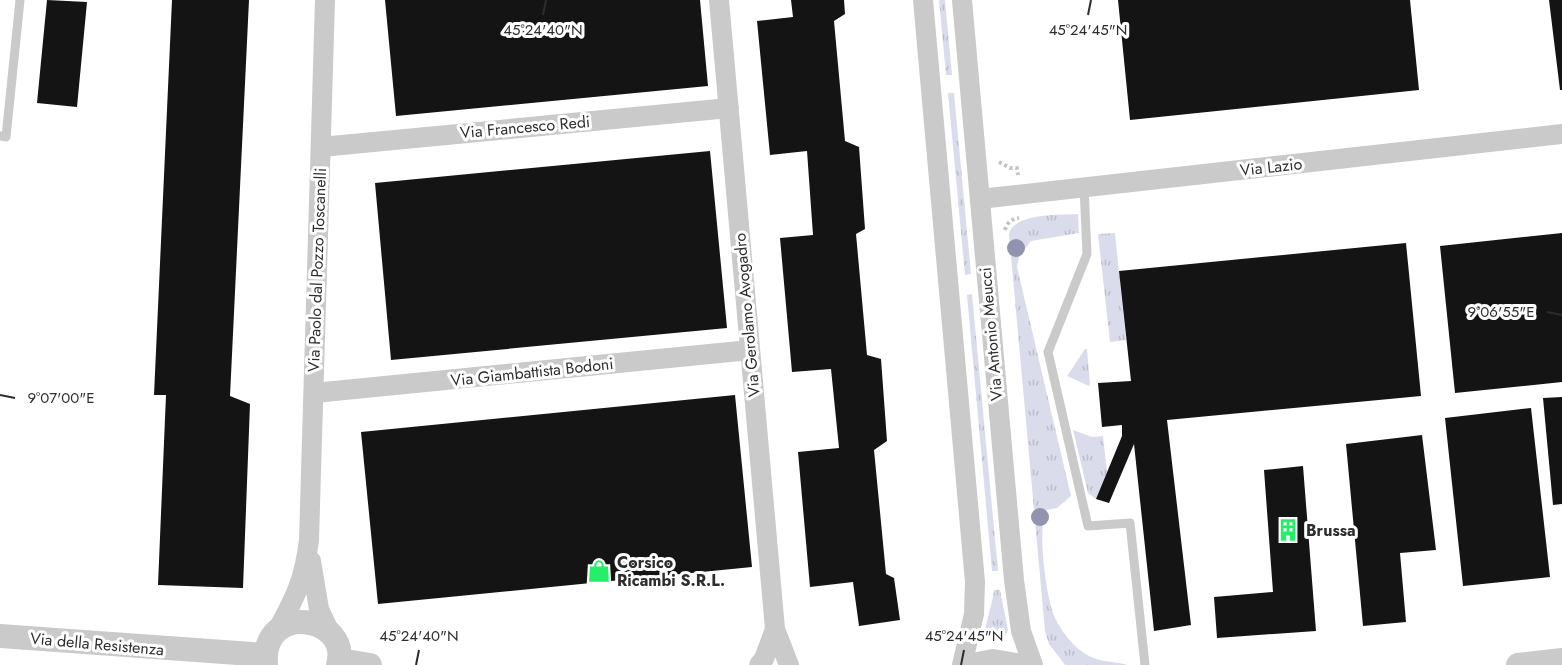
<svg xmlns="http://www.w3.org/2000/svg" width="1562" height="665" viewBox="0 0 1562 665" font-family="Jost,sans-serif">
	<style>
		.grass { fill: url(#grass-tufts) }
		.building { fill: #141414 }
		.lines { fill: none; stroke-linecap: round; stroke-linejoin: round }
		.path { stroke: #c4c4c4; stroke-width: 4; stroke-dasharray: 3 3; stroke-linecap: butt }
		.service { stroke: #cacaca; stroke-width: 9 }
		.minor { stroke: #cacaca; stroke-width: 20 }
		.tertiary { stroke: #cacaca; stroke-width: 24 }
		.tree { fill: #9293ae }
		.ticks { fill: none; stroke: #2d2d2d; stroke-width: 2 }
		.labels { text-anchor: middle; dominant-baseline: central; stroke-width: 6; stroke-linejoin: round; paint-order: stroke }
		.street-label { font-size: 16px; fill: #2d2d2d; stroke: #fff }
		.poi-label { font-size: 16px; font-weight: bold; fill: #2d2d2d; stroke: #fff; text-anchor: start }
		.ticks-label { font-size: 15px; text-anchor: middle; fill: #2d2d2d; stroke: #fff; stroke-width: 6; stroke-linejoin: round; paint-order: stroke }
	</style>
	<defs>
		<pattern id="grass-tufts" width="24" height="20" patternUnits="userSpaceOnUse" patternTransform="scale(1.5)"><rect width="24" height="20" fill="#dadcec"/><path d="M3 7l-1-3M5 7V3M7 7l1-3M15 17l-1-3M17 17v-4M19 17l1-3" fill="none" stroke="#bbbdcb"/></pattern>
	</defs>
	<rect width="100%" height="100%" fill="#fff"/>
	<path class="grass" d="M 939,0 L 945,0 L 952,75 L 946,75 Z
		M 948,93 L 954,93 L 971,274 L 965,275 Z
		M 1078,214 L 1079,233 L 1031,241 L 1019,257 L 1017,267 L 1071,496 L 1057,508 L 1046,510 C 1037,528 1046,599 1055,618 C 1062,632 1072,645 1084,653 C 1099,663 1113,661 1128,665 L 1065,665 L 1049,644 L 1045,631 L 1009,234 C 1014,213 1059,215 1078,214 Z
		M 1115,233 L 1126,340 L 1110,342 L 1098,234 Z
		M 972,294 L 998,571 L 992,571 L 967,295 Z
		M 1085,349 L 1087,349 L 1090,384 L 1089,386 L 1067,376 Z
		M 1073,430 L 1092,437 L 1103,436 L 1107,472 L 1096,499 L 1088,493 Z
		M 994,590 L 1000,590 L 1008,630 L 1004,639 C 997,641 991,640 985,636 C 984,628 993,602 994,590 Z"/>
	<path class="building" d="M 47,0 L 87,2 L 77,107 L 37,103 Z
		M 172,0 L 249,0 L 230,396 L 250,404 L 243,588 L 158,585 L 166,395 L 154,395 Z
		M 385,0 L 700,0 L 708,86 L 396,116 Z
		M 791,0 L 844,0 L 845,14 L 834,21 L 845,141 L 859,147 L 865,229 L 856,234 L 867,355 L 881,359 L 887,441 L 874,450 L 886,574 L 894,578 L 900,620 L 859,626 L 853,582 L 810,587 L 798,452 L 839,448 L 831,369 L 792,372 L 780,238 L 813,235 L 807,151 L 770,155 L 757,21 L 793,17 Z
		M 1118,0 L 1410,0 L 1419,90 L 1130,120 Z
		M 1549,0 L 1562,0 L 1562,90 L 1560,90 Z
		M 710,151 L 727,328 L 391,360 L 375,183 Z
		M 1562,233 L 1562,382 L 1455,393 L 1440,246 Z
		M 1406,243 L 1421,396 L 1167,420 L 1191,625 L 1154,631 L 1134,444 L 1109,503 L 1096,499 L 1122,436 L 1122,425 L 1102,427 L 1098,383 L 1131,381 L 1119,271 Z
		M 735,395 L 752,567 L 378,604 L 361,432 Z
		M 1562,397 L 1562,504 L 1553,505 L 1543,398 Z
		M 1531,408 L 1550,577 L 1463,586 L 1445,418 Z
		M 1422,435 L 1436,550 L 1400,553 L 1406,622 L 1363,626 L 1346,444 Z
		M 1303,466 L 1316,631 L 1217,638 L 1214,597 L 1273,592 L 1264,470 Z"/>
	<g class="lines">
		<path class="path" d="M 999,162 L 1010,168 L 1017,168 L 1018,175
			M 1005,230 C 1007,223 1011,219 1019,218"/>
		<path class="service" d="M 0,136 L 6,137 L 20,0
			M 1084,187 L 1087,254 L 1048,352 L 1088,526 L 1130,523 L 1145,665"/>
		<path class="minor" d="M 719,0 L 775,629 L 789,665
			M 923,0 L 975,582 L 974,614 L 962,665
			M 962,0 L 1014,580 L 1021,631 L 1033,665
			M 321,147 L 729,108
			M 980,199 L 1562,134
			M 314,393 L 750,350
			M 311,561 L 319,609 L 330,633
			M 277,631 C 296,596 304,580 309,540 L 325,0
			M 759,665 L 764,659 L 775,629"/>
		<path class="tertiary" d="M 0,636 L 265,655
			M 340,660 L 370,665
			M 266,665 C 261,600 352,616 338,665
			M 973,665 L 993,661 L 1016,665
			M 1518,665 L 1562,660"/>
	</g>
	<g class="tree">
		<circle cx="1016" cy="248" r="9"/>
		<circle cx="1040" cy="517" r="9"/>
	</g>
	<path class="ticks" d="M 543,15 L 546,0M 1088,15 L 1091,0M 1547,312 L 1562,315M 0,395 L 15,398M 416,665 L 419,650M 961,665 L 964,650"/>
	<defs>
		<g id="building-bare" transform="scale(1.8)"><path d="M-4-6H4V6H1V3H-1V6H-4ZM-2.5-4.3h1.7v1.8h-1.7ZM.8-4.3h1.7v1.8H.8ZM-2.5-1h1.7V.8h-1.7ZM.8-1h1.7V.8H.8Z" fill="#25ef69" stroke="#fff" stroke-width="2.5" paint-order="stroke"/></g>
		<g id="shop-bare" transform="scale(1.8)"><path d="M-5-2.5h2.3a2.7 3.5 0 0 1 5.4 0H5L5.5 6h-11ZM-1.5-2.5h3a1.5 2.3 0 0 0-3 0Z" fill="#25ef69" stroke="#fff" stroke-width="2.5" paint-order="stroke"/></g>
	</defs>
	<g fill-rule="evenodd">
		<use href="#building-bare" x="1288" y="530"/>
		<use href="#shop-bare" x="599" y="571"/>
	</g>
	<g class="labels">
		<g class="street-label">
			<text transform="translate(525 127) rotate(-5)">Via Francesco Redi</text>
			<text transform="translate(1271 167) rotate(-6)">Via Lazio</text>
			<text transform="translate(317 270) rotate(-88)">Via Paolo dal Pozzo Toscanelli</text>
			<text transform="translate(747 315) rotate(-95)">Via Gerolamo Avogadro</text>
			<text transform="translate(991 334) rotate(-95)">Via Antonio Meucci</text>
			<text transform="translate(532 372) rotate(-6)">Via Giambattista Bodoni</text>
			<text transform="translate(97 644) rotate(5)">Via della Resistenza</text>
		</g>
		<g class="poi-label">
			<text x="1306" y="530">Brussa</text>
			<text x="617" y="562">Corsico<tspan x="617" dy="18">Ricambi S.R.L.</tspan></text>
		</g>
	</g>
	<g class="ticks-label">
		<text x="543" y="35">45°24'40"N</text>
		<text x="1088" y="35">45°24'45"N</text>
		<text x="1501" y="317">9°06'55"E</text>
		<text x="61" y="403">9°07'00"E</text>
		<text x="419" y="641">45°24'40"N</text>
		<text x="964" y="641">45°24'45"N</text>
	</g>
</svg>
